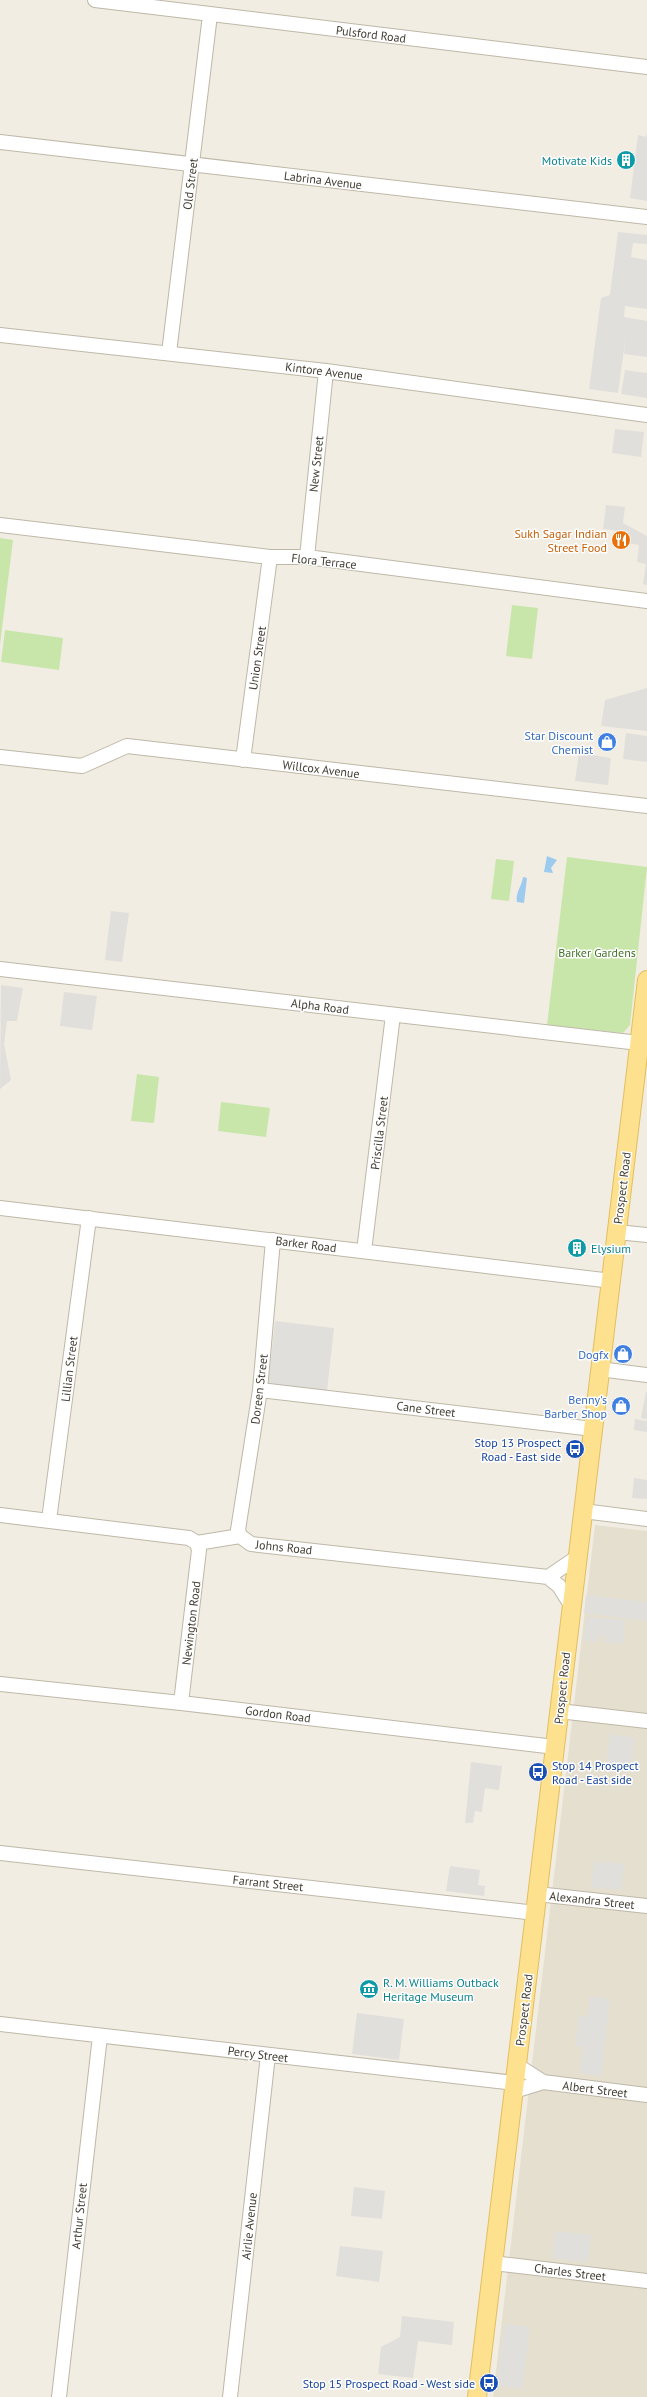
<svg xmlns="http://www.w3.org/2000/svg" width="647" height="2397" viewBox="0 0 647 2397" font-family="'PT Sans',sans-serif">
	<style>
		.residential { fill: #e5dfd0 }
		.green { fill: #c9e6aa }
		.parking { fill: #e1dfdb }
		.water { fill: #9dcbef }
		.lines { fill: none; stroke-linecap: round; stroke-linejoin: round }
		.minor-casing { stroke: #bfb8a8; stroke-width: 16 }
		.major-casing { stroke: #e2be5f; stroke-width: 20 }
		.minor { stroke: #fff; stroke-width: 14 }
		.major { stroke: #fee18e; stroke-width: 18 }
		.labels { text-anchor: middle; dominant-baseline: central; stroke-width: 3; stroke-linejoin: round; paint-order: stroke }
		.street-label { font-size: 12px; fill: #423d33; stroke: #fff }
		.culture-label { font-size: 12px; fill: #0d838f; stroke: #fff; text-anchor: start }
		.food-label { font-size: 12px; fill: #c56008; stroke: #fff; text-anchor: end }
		.shop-label { font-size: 12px; fill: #366cbe; stroke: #fff; text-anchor: end }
		.park-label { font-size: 12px; fill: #427327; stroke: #fff }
		.transit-label { font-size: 12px; fill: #164399; stroke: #fff; text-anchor: end }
	</style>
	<rect width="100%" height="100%" fill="#f1ede2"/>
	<path class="residential" d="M 595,1525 L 647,1531 L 647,2397 L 493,2397 Z"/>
	<path class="green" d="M 0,538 L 13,540 L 0,645 Z
		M 512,605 L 538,608 L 532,659 L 506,656 Z
		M 5,630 L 63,638 L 59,670 L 1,662 Z
		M 567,857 L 647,867 L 630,1025 L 623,1033 L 547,1025 Z
		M 496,859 L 514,861 L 509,901 L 491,899 Z
		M 137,1074 L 159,1077 L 154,1123 L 131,1121 Z
		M 221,1102 L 270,1108 L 266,1137 L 218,1131 Z"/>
	<path class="parking" d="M 647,132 L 647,201 L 630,198 L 638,135 L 646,137 Z
		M 618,232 L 647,235 L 647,244 L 633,243 L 631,257 L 647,260 L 647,309 L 625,306 L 624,317 L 647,321 L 647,357 L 624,354 L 626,335 L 618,393 L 589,389 L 601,298 L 610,295 Z
		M 625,370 L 647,373 L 647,398 L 621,394 Z
		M 615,429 L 644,432 L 641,457 L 612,453 Z
		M 606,505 L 625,507 L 623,523 L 647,536 L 647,585 L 643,584 L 646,564 L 637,562 L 639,545 L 627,543 L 628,532 L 603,529 Z
		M 647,688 L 647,731 L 601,726 L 605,700 Z
		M 626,733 L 647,736 L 647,762 L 623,759 Z
		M 579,753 L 611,758 L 608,785 L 575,781 Z
		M 111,911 L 129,913 L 122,962 L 105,960 Z
		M 1,985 L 23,988 L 17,1021 L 7,1021 L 4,1044 L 11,1080 L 0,1089 Z
		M 64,992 L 97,996 L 92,1030 L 60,1026 Z
		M 275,1321 L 334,1328 L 327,1391 L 268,1385 Z
		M 646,1392 L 647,1392 L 647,1419 L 641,1418 Z
		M 635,1419 L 647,1421 L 647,1432 L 634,1430 Z
		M 634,1478 L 647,1480 L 647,1499 L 632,1498 Z
		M 586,1595 L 647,1602 L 647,1621 L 584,1613 Z
		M 587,1617 L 625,1620 L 623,1644 L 605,1642 L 606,1636 L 599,1636 L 598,1642 L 584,1640 Z
		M 610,1734 L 635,1738 L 631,1771 L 606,1768 Z
		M 471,1762 L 502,1766 L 499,1790 L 485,1788 L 482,1812 L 475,1811 L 473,1823 L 465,1823 Z
		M 594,1861 L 624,1864 L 622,1890 L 591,1887 Z
		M 450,1866 L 480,1870 L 478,1885 L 485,1886 L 484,1896 L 446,1891 Z
		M 590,1996 L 610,1999 L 601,2076 L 580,2073 L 583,2047 L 576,2046 L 578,2016 L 588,2017 Z
		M 357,2013 L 404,2019 L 399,2060 L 352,2054 Z
		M 354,2187 L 385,2191 L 382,2219 L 351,2216 Z
		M 555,2231 L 591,2235 L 588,2262 L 553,2258 Z
		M 340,2246 L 383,2251 L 379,2282 L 336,2276 Z
		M 402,2316 L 454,2322 L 452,2345 L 418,2341 L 413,2378 L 378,2374 L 381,2347 L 400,2337 Z
		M 505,2324 L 530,2327 L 522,2389 L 496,2386 Z"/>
	<path class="water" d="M 547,856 L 557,860 L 551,868 L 553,873 L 544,872 Z
		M 523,877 L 527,878 L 524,903 L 517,902 C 515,893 522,886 523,877 Z"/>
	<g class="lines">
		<g class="minor-casing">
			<path id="minor" d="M 95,0 L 647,67
				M 0,142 L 647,217
				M 0,335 L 326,371 L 647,415
				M 169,353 L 210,15
				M 0,525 L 270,557 L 307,557 L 647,601
				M 307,557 L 326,371
				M 0,757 L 82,766 L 127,746 L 647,806
				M 243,760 L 270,557
				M 0,969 L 639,1043
				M 0,1208 L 612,1281
				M 617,1232 L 647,1235
				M 364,1251 L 393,1015
				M 599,1369 L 647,1375
				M 260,1390 L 593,1429
				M 583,1511 L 647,1519
				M 0,1515 L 189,1538 L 197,1543 L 240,1536 L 251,1544 L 548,1577 L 559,1586 L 571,1605
				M 49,1520 L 89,1218
				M 240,1536 L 238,1530 L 260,1390 L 273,1240
				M 548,1577 L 576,1558
				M 0,1684 L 181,1703 L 555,1747
				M 181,1703 L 199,1550 L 197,1543
				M 559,1711 L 647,1721
				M 0,1853 L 536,1913
				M 537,1894 L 647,1906
				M 0,2024 L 515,2083
				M 518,2066 L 543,2082
				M 514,2091 L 543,2082 L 647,2095
				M 493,2263 L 647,2281
				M 59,2397 L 100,2036
				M 230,2397 L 268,2055"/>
		</g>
		<g class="major-casing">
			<path id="major" d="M 477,2397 L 647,980"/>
		</g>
		<use href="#minor" class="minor"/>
		<use href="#major" class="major"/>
	</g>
	<defs>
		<g id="building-disc" transform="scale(1)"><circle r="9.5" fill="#0f9aa8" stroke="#fff"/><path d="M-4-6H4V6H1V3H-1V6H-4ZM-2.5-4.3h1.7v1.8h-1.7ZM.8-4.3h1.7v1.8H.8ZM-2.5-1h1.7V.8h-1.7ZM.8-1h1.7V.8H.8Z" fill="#fff"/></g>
		<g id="restaurant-disc" transform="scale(1)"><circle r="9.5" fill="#e8710a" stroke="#fff"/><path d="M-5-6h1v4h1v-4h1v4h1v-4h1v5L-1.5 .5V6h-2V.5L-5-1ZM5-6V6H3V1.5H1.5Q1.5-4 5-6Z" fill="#fff"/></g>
		<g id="shop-disc" transform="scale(1)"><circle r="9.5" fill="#3f7fe0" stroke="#fff"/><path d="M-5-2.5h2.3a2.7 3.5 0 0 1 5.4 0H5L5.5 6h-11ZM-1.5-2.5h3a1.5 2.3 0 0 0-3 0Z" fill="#fff"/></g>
		<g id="bus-disc" transform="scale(1)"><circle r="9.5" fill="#1a4fb4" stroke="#fff"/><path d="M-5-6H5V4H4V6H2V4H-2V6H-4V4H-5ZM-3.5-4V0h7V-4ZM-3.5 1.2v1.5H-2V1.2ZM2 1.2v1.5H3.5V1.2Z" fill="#fff"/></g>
		<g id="museum-disc" transform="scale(1)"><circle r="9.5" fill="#0f9aa8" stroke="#fff"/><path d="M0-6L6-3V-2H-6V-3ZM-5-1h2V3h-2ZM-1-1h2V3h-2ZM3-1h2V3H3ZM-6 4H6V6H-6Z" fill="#fff"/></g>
	</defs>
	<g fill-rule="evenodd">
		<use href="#building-disc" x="626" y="160"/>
		<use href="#restaurant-disc" x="621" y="540"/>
		<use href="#shop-disc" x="607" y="742"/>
		<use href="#building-disc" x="577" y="1248"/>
		<use href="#shop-disc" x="623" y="1354"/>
		<use href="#shop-disc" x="621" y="1406"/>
		<use href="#bus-disc" x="575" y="1449"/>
		<use href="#bus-disc" x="538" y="1772"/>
		<use href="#museum-disc" x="369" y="1989"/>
		<use href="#bus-disc" x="489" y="2383"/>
	</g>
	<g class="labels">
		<g class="street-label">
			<text transform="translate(371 34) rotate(7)">Pulsford Road</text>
			<text transform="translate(323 180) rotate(7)">Labrina Avenue</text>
			<text transform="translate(190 184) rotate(-83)">Old Street</text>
			<text transform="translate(324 371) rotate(7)">Kintore Avenue</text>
			<text transform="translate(316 464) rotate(-84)">New Street</text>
			<text transform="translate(324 561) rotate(6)">Flora Terrace</text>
			<text transform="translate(257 658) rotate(-82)">Union Street</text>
			<text transform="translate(321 769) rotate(7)">Willcox Avenue</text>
			<text transform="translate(320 1006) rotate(7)">Alpha Road</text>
			<text transform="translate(379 1133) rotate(-83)">Priscilla Street</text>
			<text transform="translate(622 1188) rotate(-83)">Prospect Road</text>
			<text transform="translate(306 1244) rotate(7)">Barker Road</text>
			<text transform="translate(69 1369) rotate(-83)">Lillian Street</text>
			<text transform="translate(259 1389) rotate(-83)">Doreen Street</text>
			<text transform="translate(426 1409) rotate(7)">Cane Street</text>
			<text transform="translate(284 1547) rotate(6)">Johns Road</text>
			<text transform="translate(191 1623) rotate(-83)">Newington Road</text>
			<text transform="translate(562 1688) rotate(-84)">Prospect Road</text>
			<text transform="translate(278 1714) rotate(7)">Gordon Road</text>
			<text transform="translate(268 1883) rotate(6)">Farrant Street</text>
			<text transform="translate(592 1900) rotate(6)">Alexandra Street</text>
			<text transform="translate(524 2010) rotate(-83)">Prospect Road</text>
			<text transform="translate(258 2054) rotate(7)">Percy Street</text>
			<text transform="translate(595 2089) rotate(7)">Albert Street</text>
			<text transform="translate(79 2216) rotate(-84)">Arthur Street</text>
			<text transform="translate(249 2226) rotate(-84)">Airlie Avenue</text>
			<text transform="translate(570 2272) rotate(7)">Charles Street</text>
		</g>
		<g class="culture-label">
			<text x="612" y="160" text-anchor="end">Motivate Kids</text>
			<text x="591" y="1248">Elysium</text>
			<text x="383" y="1982">R. M. Williams Outback<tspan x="383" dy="14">Heritage Museum</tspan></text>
		</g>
		<g class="food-label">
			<text x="607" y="533">Sukh Sagar Indian<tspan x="607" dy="14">Street Food</tspan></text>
		</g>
		<g class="shop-label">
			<text x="593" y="735">Star Discount<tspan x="593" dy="14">Chemist</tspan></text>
			<text x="609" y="1354">Dogfx</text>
			<text x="607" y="1399">Benny's<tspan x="607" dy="14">Barber Shop</tspan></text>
		</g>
		<g class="park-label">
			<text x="597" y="952">Barker Gardens</text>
		</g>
		<g class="transit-label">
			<text x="561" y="1442">Stop 13 Prospect<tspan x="561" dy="14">Road - East side</tspan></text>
			<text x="552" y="1765" text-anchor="start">Stop 14 Prospect<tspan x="552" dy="14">Road - East side</tspan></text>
			<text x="475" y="2383">Stop 15 Prospect Road - West side</text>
		</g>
	</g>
</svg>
